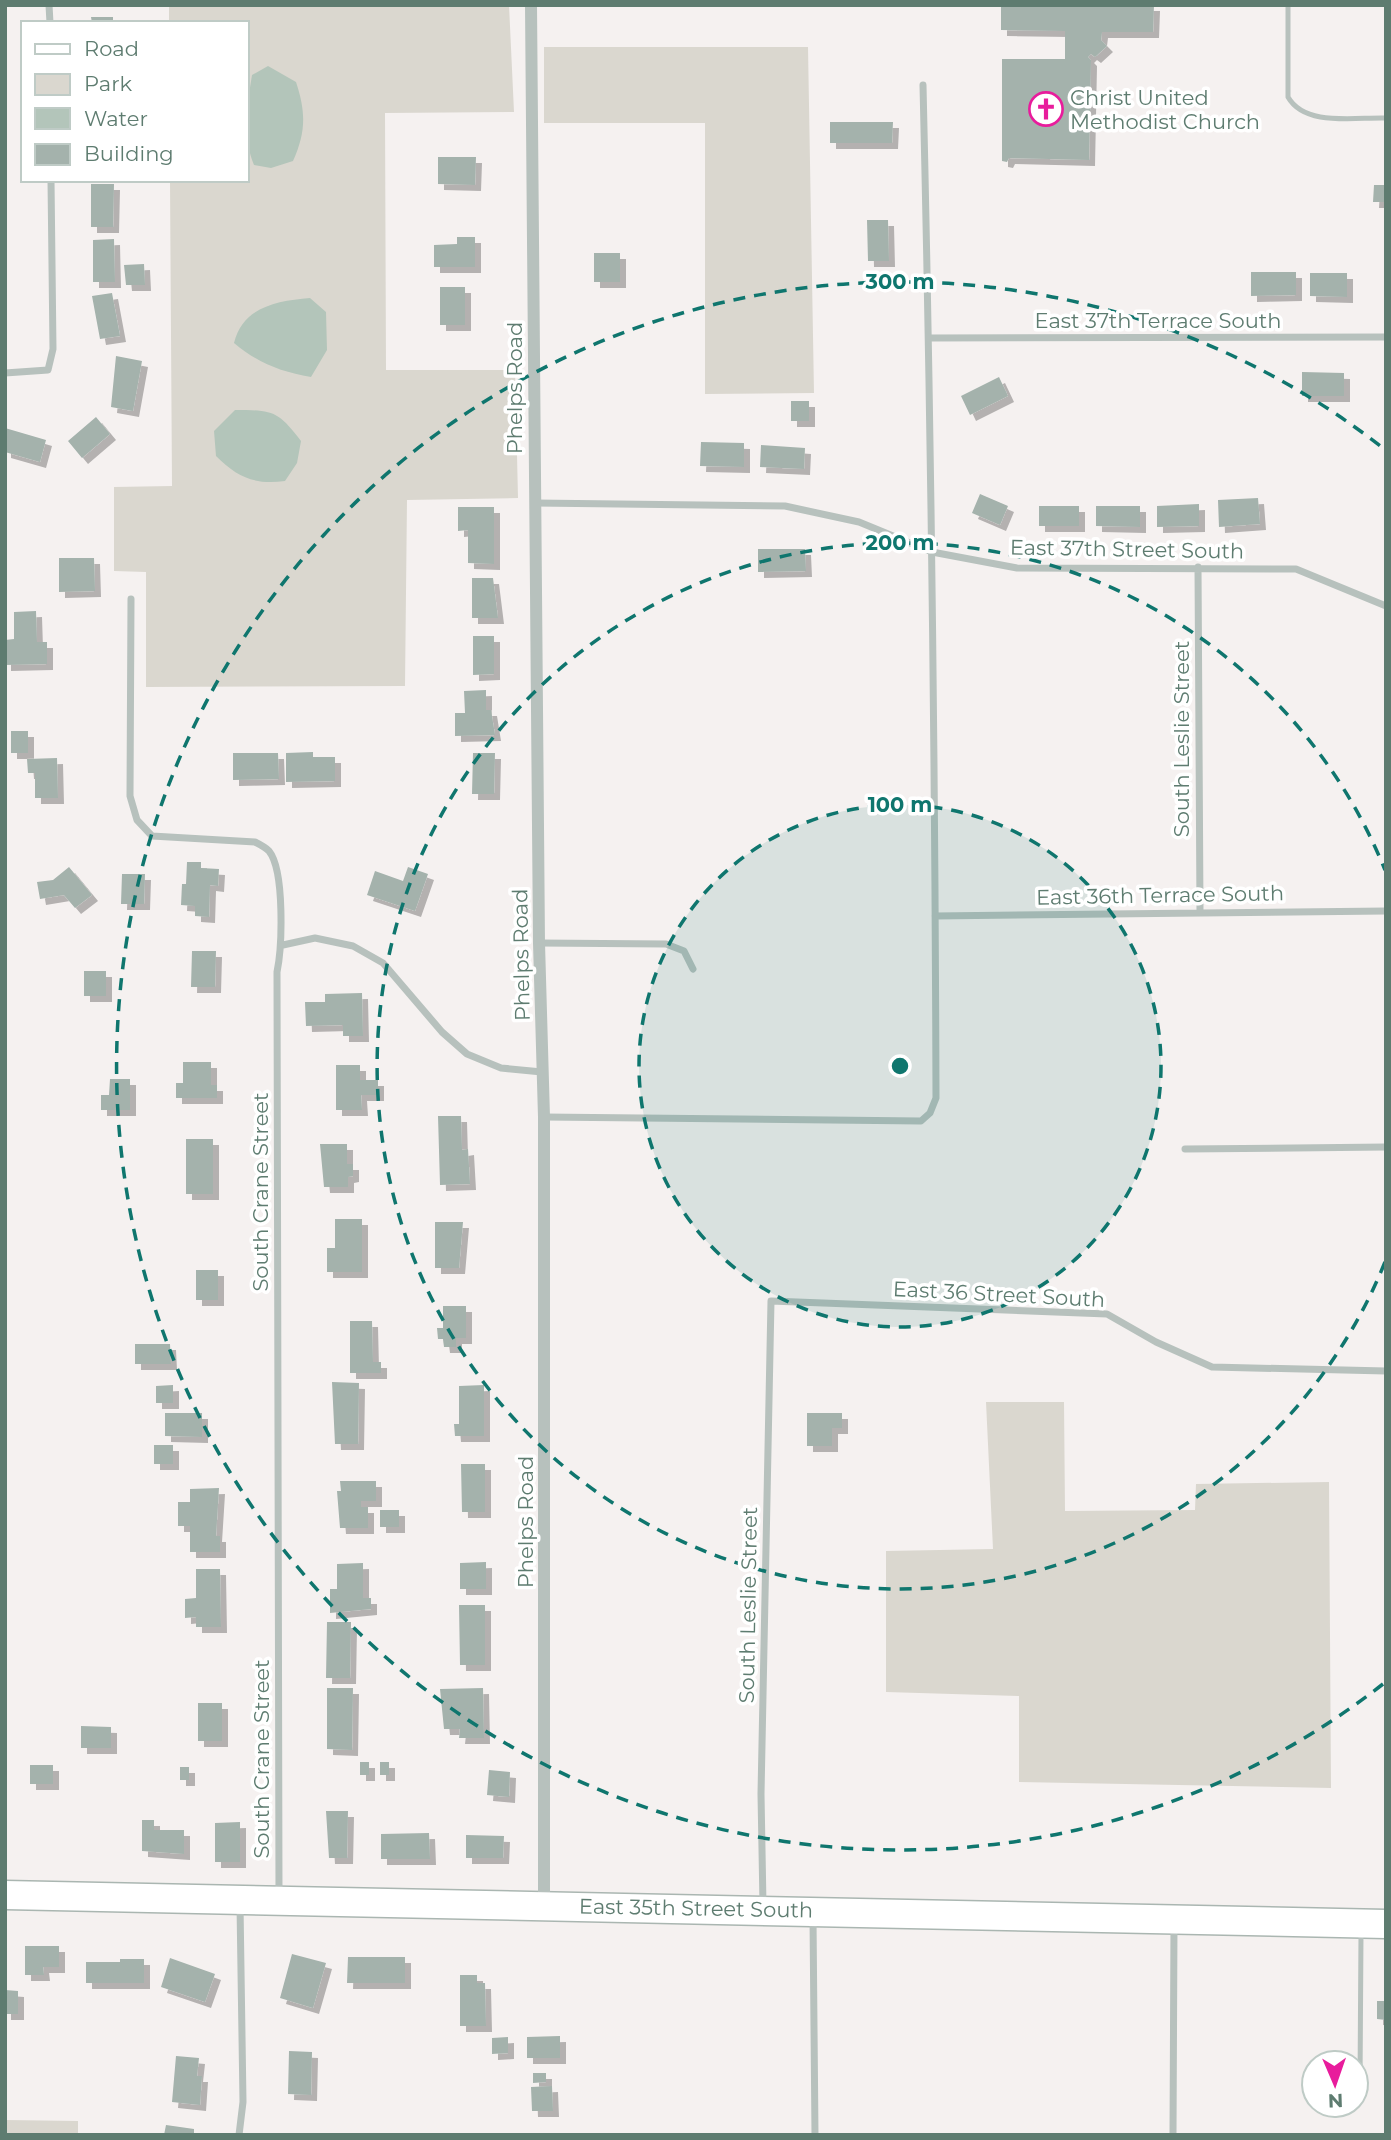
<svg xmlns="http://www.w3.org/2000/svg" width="1391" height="2140" viewBox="0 0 1391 2140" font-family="Montserrat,sans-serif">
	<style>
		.green { fill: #dad7cf }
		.water { fill: #b3c5ba }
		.building { fill: #a4b2ac; filter: url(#shadow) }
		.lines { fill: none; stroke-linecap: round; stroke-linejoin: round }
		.secondary-casing { stroke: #aab6b1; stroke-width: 31 }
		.service { stroke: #b7c1bd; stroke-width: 5 }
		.minor { stroke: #b7c1bd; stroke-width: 7 }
		.tertiary { stroke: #b7c1bd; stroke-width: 12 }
		.secondary { stroke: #fff; stroke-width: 28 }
		.ring { fill: none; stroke: #0f766e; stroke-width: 3.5; stroke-dasharray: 12 9 }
		.labels { text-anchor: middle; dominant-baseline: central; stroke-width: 7; stroke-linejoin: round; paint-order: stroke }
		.poi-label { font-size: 21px; fill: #5e7c70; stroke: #fff; text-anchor: start }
		.street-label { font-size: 21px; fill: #5e7c70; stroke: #fff }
		.centre { fill: #0f766e; stroke: #fff; stroke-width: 3.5 }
		.ring-label { font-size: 21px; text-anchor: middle; font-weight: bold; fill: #0f766e; stroke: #fff; stroke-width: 7; stroke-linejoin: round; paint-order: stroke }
	</style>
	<defs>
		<filter id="shadow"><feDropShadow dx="6" dy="6" stdDeviation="0" flood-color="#0004"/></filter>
	</defs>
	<rect width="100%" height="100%" fill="#f5f1f0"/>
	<path class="green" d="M 169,5 L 509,5 L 514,112 L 385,113 L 386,370 L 515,370 L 518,498 L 407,500 L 405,686 L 146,687 L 146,572 L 114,571 L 114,487 L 172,486 L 170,180 L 247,180 L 247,23 L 169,23 Z
		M 544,47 L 808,47 L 814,393 L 705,394 L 705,123 L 544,123 Z
		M 986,1402 L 1064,1402 L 1065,1511 L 1195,1510 L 1196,1484 L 1329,1482 L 1331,1788 L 1019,1782 L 1019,1696 L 886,1692 L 886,1551 L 993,1549 Z
		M 5,2120 L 78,2121 L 78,2135 L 5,2135 Z"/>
	<path class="water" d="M 268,66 L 296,82 C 306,112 306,132 293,161 L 271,168 L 254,165 C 242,136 247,106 252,75 Z
		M 310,298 L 326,312 L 327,350 L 311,377 C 281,372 258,363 234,343 C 243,307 276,301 310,298 Z
		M 235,410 C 273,410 278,411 301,441 L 297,463 L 285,481 C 254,485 237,477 216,456 L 214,431 Z"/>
	<path class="building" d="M 1001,5 L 1154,5 L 1153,32 L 1102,32 L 1101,40 L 1107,46 L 1095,57 L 1091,54 L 1088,57 L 1091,60 L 1089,160 L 1009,158 L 1007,162 L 1002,161 L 1002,59 L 1065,59 L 1065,31 L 1001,30 Z
		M 91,17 L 113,17 L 113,23 L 92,23 Z
		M 830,122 L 893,122 L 892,143 L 830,143 Z
		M 438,157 L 476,157 L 475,185 L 438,184 Z
		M 91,184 L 114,184 L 113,227 L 91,227 Z
		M 1374,185 L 1386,185 L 1386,202 L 1373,202 Z
		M 867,220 L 888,220 L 889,261 L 868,261 Z
		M 457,237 L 475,237 L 475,267 L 434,267 L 434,245 L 457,244 Z
		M 114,239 L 115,282 L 93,282 L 93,240 Z
		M 594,253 L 620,253 L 620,282 L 594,282 Z
		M 144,264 L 145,285 L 126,285 L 124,265 Z
		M 1251,272 L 1296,272 L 1296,295 L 1251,296 Z
		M 1310,273 L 1347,273 L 1347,297 L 1310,296 Z
		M 440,287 L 465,287 L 465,325 L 440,325 Z
		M 112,293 L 120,336 L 100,339 L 92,296 Z
		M 116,356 L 142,361 L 133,411 L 111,407 Z
		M 1302,372 L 1344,373 L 1344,396 L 1302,396 Z
		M 999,377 L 1008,396 L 970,415 L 961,396 Z
		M 791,401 L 809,401 L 809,421 L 791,421 Z
		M 96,417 L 110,434 L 82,458 L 68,441 Z
		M 5,428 L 46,440 L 40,462 L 5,452 Z
		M 701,442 L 744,443 L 744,467 L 700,466 Z
		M 761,445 L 805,448 L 804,469 L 760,467 Z
		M 980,494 L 1008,506 L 1000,525 L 972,513 Z
		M 1258,498 L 1260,524 L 1219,527 L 1218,500 Z
		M 1199,504 L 1199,526 L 1157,527 L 1157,506 Z
		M 1039,506 L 1079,506 L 1079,526 L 1039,526 Z
		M 1096,506 L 1140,506 L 1140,527 L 1096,526 Z
		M 458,507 L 494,507 L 494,564 L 468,563 L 468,530 L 458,531 Z
		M 758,549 L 805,549 L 806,571 L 758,572 Z
		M 59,558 L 94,558 L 95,591 L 59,592 Z
		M 472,578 L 493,578 L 498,618 L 472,618 Z
		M 36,611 L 37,642 L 47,642 L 47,664 L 5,665 L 5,640 L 14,639 L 14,612 Z
		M 473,636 L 494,636 L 494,674 L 473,675 Z
		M 486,690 L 486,710 L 491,710 L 495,735 L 455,736 L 455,713 L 465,713 L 464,691 Z
		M 11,731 L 28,731 L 28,753 L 11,753 Z
		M 313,752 L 313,757 L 335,757 L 335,781 L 286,782 L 286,753 Z
		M 233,753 L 278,753 L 279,779 L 233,780 Z
		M 473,753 L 495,753 L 494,794 L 472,794 Z
		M 57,758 L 58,798 L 35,798 L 35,773 L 28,773 L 27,759 Z
		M 187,862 L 201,862 L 201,868 L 219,869 L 218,886 L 210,885 L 209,917 L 195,916 L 195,906 L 181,905 L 182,884 L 186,884 Z
		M 69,867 L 92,895 L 75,908 L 64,895 L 40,899 L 37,882 L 53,880 Z
		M 408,867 L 428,874 L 415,911 L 367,895 L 375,871 L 403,881 Z
		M 122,874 L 145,874 L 144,904 L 121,904 Z
		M 192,951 L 216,951 L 215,987 L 191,987 Z
		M 84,971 L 106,971 L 106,996 L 84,996 Z
		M 362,993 L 363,1036 L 343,1036 L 343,1025 L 306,1026 L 305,1002 L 325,1002 L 325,994 Z
		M 183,1062 L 211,1062 L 211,1085 L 217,1085 L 217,1098 L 176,1098 L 176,1083 L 183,1083 Z
		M 336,1065 L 360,1065 L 360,1080 L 378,1080 L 378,1095 L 361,1095 L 362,1110 L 336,1110 Z
		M 110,1079 L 130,1079 L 130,1110 L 101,1110 L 101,1095 L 109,1095 Z
		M 438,1116 L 461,1116 L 462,1150 L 468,1149 L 470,1184 L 440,1185 Z
		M 186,1139 L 213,1139 L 213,1194 L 186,1194 Z
		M 320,1144 L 347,1144 L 347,1164 L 353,1164 L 353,1176 L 348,1177 L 348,1187 L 324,1187 Z
		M 335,1219 L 362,1219 L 362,1272 L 327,1272 L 327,1248 L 335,1248 Z
		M 435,1222 L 463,1222 L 459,1268 L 435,1268 Z
		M 196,1270 L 218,1270 L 218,1300 L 196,1300 Z
		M 443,1306 L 466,1306 L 466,1338 L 456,1338 L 456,1347 L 444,1347 L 443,1339 L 438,1339 L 437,1328 L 443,1328 Z
		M 350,1321 L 372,1321 L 373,1362 L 381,1362 L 381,1373 L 350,1373 Z
		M 135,1344 L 170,1344 L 171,1364 L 135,1364 Z
		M 332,1382 L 359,1383 L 358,1444 L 335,1444 Z
		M 173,1385 L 173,1403 L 156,1403 L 156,1386 Z
		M 484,1385 L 484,1436 L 455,1436 L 454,1424 L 459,1424 L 459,1386 Z
		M 165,1413 L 202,1413 L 202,1437 L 165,1436 Z
		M 807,1413 L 842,1413 L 842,1428 L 832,1428 L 832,1446 L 807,1446 Z
		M 154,1445 L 173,1445 L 173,1464 L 154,1464 Z
		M 461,1464 L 485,1464 L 485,1512 L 462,1512 Z
		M 340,1481 L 376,1481 L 376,1501 L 361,1501 L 361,1507 L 368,1507 L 368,1528 L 340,1528 L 337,1491 L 341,1491 Z
		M 219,1488 L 216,1536 L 220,1536 L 220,1552 L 190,1552 L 190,1526 L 178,1526 L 178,1502 L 190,1502 L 190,1489 Z
		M 380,1510 L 399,1510 L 399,1527 L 380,1527 Z
		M 486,1562 L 486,1589 L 460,1589 L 460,1563 Z
		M 363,1563 L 363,1598 L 371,1598 L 371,1609 L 330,1613 L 330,1589 L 337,1589 L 337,1564 Z
		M 196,1569 L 220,1569 L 221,1627 L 196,1627 L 196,1617 L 185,1618 L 185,1599 L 196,1598 Z
		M 459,1605 L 485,1605 L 485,1665 L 460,1665 Z
		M 327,1622 L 351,1622 L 350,1678 L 326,1678 Z
		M 327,1688 L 353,1688 L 352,1750 L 327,1749 Z
		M 483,1688 L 484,1738 L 459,1738 L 460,1729 L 444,1729 L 440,1689 Z
		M 198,1703 L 222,1703 L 222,1741 L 198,1741 Z
		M 81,1726 L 111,1727 L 111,1748 L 81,1748 Z
		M 360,1762 L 369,1762 L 369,1775 L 360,1775 Z
		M 380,1762 L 389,1762 L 389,1775 L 380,1775 Z
		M 30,1765 L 53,1765 L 53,1784 L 30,1784 Z
		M 180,1767 L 189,1767 L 189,1780 L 180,1780 Z
		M 489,1770 L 510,1772 L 509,1797 L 487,1795 Z
		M 326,1811 L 348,1811 L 347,1858 L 329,1858 Z
		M 142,1820 L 154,1820 L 154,1830 L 184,1830 L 184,1854 L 142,1851 Z
		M 240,1822 L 240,1862 L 215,1862 L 215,1823 Z
		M 429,1833 L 430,1859 L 381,1859 L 381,1834 Z
		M 466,1835 L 504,1836 L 503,1858 L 466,1858 Z
		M 25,1946 L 59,1946 L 59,1967 L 43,1967 L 44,1975 L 25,1975 Z
		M 292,1954 L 326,1963 L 313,2008 L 280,1998 Z
		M 348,1957 L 405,1957 L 405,1983 L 347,1983 Z
		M 170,1958 L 215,1974 L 205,2002 L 161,1987 Z
		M 120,1959 L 144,1959 L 144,1983 L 86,1983 L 86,1962 L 120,1962 Z
		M 460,1975 L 477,1975 L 477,1983 L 485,1983 L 486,2026 L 460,2026 Z
		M 5,1990 L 18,1991 L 18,2014 L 5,2014 Z
		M 1377,2001 L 1386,2001 L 1386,2020 L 1377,2019 Z
		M 560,2036 L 560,2058 L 527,2058 L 527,2037 Z
		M 508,2037 L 508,2053 L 492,2054 L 492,2038 Z
		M 289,2051 L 312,2052 L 311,2095 L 288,2094 Z
		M 176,2056 L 199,2058 L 197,2076 L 202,2076 L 200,2105 L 172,2102 Z
		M 533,2073 L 546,2073 L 546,2082 L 533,2083 Z
		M 552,2086 L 553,2111 L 532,2111 L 531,2087 Z
		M 166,2125 L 194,2129 L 194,2135 L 164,2135 Z"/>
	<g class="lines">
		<g class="secondary-casing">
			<path id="secondary" d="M 5,1895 L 1386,1924"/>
		</g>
		<path class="service" d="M 1288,5 L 1288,97 C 1305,127 1355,117 1386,118
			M 1356,2096 L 1360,2085 L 1361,1933"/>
		<path class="minor" d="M 49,5 L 50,23
			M 929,338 L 1386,337
			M 5,373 L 48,370 L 53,349 L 51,180
			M 535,503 L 785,506 L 859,522 L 932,552 L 1017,568 L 1296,569 L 1386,606
			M 1198,567 L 1200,911
			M 131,599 L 130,796 L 137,820 L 152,836 L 255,842 C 259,844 266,848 269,851 C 285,871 282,948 277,972 L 279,1896
			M 935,916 L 1386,911
			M 539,943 L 666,944 L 684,951 L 693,969
			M 283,945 L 315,938 L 353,946 L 383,963 L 442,1032 L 467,1054 L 501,1068 L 542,1072
			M 544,1117 L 921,1121 L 930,1113 L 936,1098 C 935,760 931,423 923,85
			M 1185,1149 L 1386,1147
			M 763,1905 L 761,1794 L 771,1301 L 1107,1314 L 1156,1342 L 1212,1367 L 1386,1371
			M 813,1918 L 815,2135
			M 239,2135 L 243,2102 L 240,1905
			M 1173,2135 L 1174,1925"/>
		<path class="tertiary" d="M 531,5 L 539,943 L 544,1117 L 544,1904"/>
		<use href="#secondary" class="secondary"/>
	</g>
	<circle cx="900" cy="1066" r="261" fill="#0f766e" fill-opacity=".12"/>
	<g class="ring">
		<circle cx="900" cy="1066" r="261"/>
		<path d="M1385 1262A523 523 0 1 1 1385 870"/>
		<path d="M1383 1684A784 784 0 1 1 1383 448"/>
	</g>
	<defs>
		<g id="church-ring" transform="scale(1.75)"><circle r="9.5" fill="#fff" stroke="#e81c9c" stroke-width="1.5"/><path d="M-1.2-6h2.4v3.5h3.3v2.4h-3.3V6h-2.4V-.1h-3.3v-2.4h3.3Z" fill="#e81c9c"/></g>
	</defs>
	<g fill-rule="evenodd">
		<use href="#church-ring" x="1046" y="109"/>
	</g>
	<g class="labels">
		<g class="poi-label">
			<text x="1070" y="97">Christ United<tspan x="1070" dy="24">Methodist Church</tspan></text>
		</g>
		<g class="street-label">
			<text x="1158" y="320">East 37th Terrace South</text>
			<text transform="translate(514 388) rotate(-90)">Phelps Road</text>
			<text transform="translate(1127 549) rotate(1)">East 37th Street South</text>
			<text transform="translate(1181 739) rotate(-90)">South Leslie Street</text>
			<text transform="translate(1160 895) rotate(-1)">East 36th Terrace South</text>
			<text transform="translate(521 955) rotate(-91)">Phelps Road</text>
			<text transform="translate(260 1192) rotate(-90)">South Crane Street</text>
			<text transform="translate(999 1294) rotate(3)">East 36 Street South</text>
			<text transform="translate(525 1522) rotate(-90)">Phelps Road</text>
			<text transform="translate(748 1605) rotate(-89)">South Leslie Street</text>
			<text transform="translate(261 1759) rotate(-90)">South Crane Street</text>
			<text transform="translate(696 1908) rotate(1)">East 35th Street South</text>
		</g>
	</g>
	<circle cx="900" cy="1066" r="10" class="centre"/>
	<g class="ring-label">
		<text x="900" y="289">300 m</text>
		<text x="900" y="550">200 m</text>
		<text x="900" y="812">100 m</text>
	</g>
	<rect width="1391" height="2140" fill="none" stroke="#5e7c70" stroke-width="14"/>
	<rect x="21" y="21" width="228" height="161" fill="#ffffff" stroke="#bfcbc6" stroke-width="2"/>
	<rect x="35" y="44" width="35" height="10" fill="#ffffff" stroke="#bfcbc6" stroke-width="2"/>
	<text x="84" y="56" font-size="21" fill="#5e7c70">Road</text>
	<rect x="35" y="74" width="35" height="21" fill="#dad7cf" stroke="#bfcbc6" stroke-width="2"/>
	<text x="84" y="91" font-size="21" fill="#5e7c70">Park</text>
	<rect x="35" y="108" width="35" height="21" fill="#b3c5ba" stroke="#bfcbc6" stroke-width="2"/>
	<text x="84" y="126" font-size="21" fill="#5e7c70">Water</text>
	<rect x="35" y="144" width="35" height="21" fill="#a4b2ac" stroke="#bfcbc6" stroke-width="2"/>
	<text x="84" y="161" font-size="21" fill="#5e7c70">Building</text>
	<g transform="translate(1335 2084) rotate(178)"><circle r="33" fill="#ffffff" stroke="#bfcbc6" stroke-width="2"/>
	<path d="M0-5L12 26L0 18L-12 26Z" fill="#e81c9c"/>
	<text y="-10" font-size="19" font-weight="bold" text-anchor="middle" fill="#5e7c70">N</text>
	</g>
</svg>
